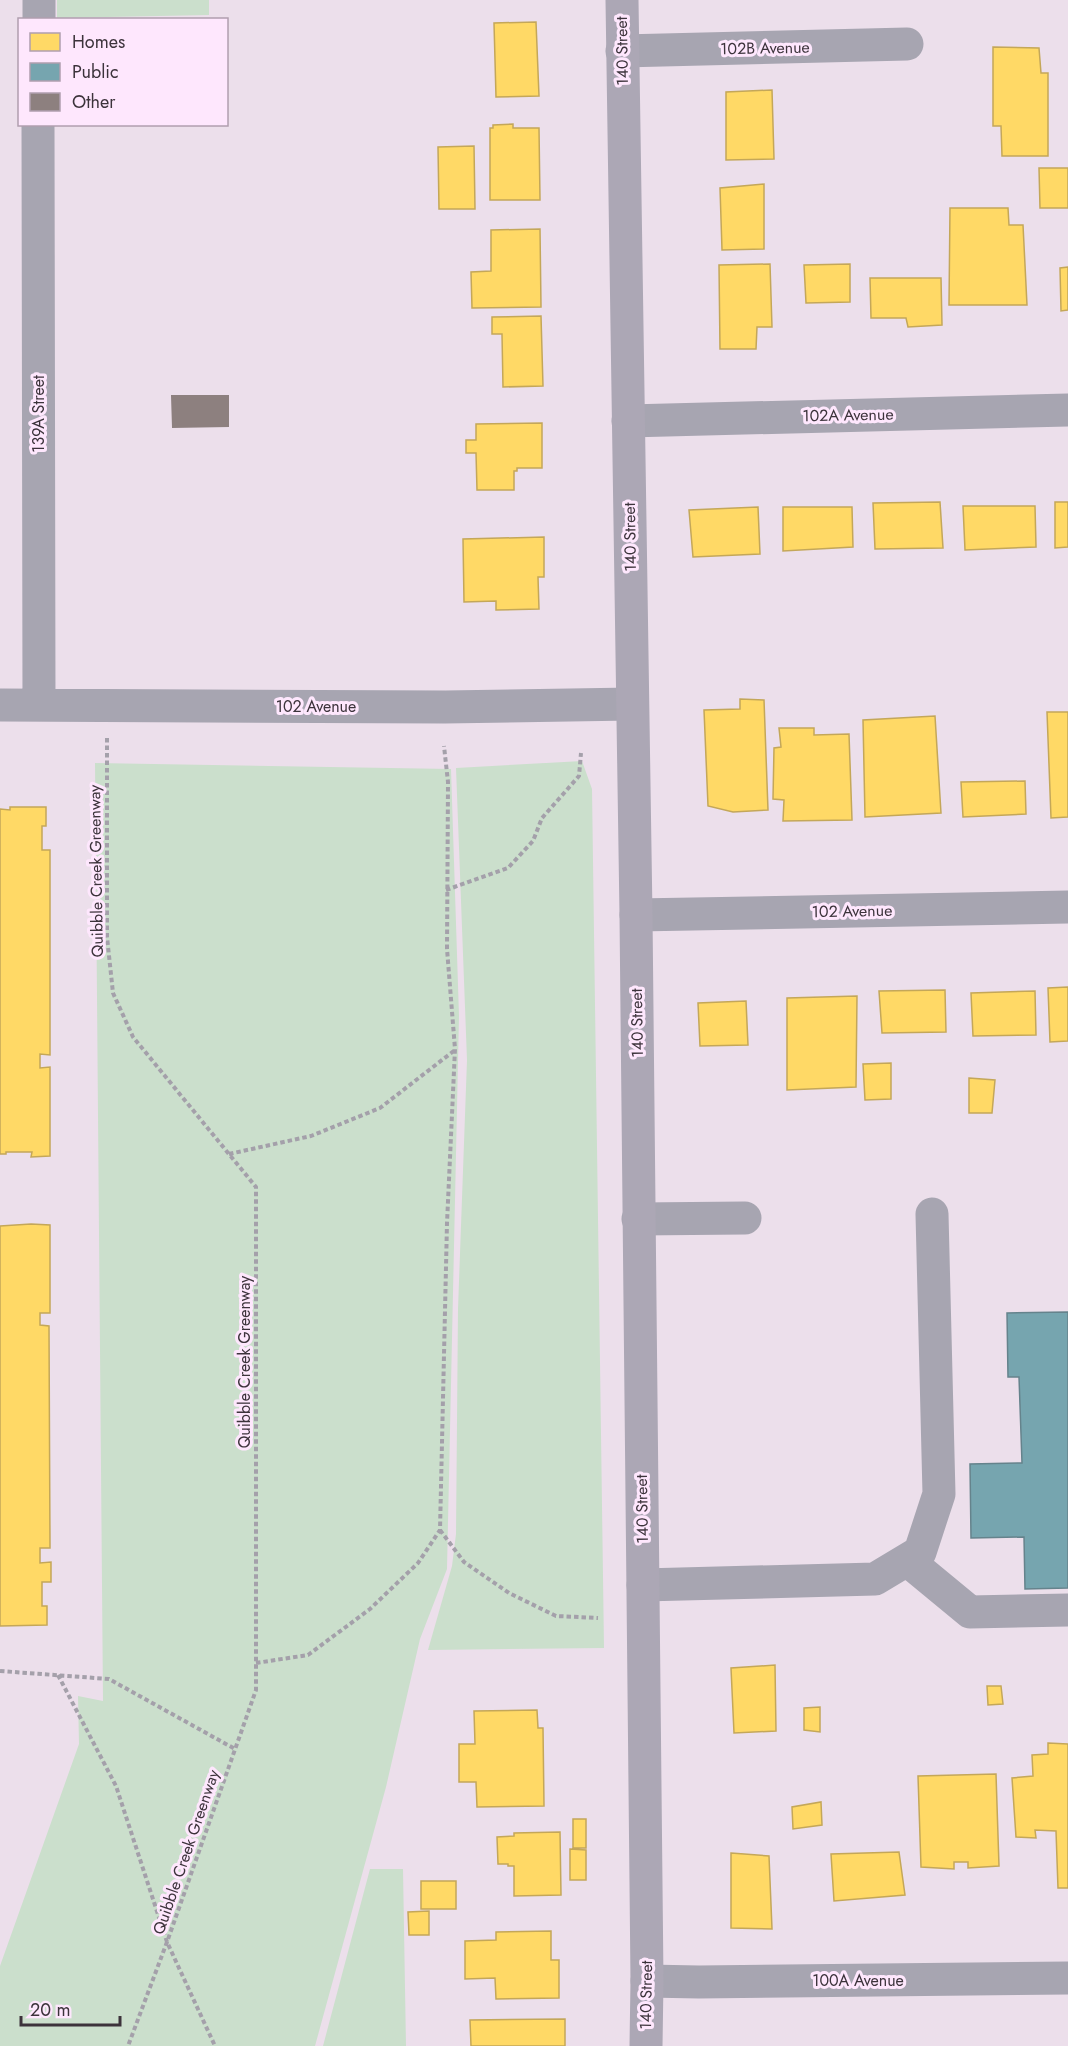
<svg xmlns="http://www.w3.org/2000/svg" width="1068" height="2046" viewBox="0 0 1068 2046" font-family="Jost,sans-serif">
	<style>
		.green { fill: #cbdfcc }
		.homes { fill: #ffd966; stroke: #c4a759; stroke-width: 1.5 }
		.public { fill: #76a5af; stroke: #65838c; stroke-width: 1.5 }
		.building { fill: #8d807f }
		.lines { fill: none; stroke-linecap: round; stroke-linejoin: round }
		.path { stroke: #a4a0aa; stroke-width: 4; stroke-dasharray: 4.5 3; stroke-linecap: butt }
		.minor { stroke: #a7a5b1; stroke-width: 33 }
		.major { stroke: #aca7b5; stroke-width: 33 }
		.labels { text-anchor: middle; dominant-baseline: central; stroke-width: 6; stroke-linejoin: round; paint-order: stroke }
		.street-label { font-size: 16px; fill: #3c333b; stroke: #fee7fd }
	</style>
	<rect width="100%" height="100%" fill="#ecdfeb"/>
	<path class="green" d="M 57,0 L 209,0 L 209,15 L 57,18 Z
		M 582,761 L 592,789 L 604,1648 L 428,1650 L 452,1566 L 456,1534 L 458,1309 L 467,1060 L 456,768 Z
		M 95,763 L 451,769 L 459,1016 L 447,1569 L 420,1639 L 386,1787 L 315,2046 L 0,2046 L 0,1966 L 79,1744 L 78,1696 L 103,1701 Z
		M 370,1869 L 403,1869 L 406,2046 L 323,2046 Z"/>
	<path class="homes" d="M 536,22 L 539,96 L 496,97 L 494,23 Z
		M 993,47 L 1039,48 L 1041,73 L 1048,73 L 1048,156 L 1002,156 L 1001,126 L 993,126 Z
		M 772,90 L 774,159 L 726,160 L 726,92 Z
		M 513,124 L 513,128 L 539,128 L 540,200 L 490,200 L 490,128 L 493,128 L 493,125 Z
		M 474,146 L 475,209 L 439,209 L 438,147 Z
		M 1039,168 L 1068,168 L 1068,208 L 1040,208 Z
		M 764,184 L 764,249 L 722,250 L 720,188 Z
		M 950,208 L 1008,208 L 1009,225 L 1023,225 L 1027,305 L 949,305 Z
		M 540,229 L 541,307 L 472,308 L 471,272 L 491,271 L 491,230 Z
		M 770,264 L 772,327 L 757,327 L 756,349 L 720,349 L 719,265 Z
		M 850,264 L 850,302 L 806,303 L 804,265 Z
		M 1068,267 L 1068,310 L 1061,311 L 1060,268 Z
		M 870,278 L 941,278 L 942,325 L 908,327 L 906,318 L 871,318 Z
		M 541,316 L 543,386 L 503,387 L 502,334 L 492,334 L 492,317 Z
		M 542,423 L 542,468 L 517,468 L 517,471 L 514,471 L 514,490 L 477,490 L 476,453 L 466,453 L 466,440 L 476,440 L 476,424 Z
		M 940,502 L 943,548 L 875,549 L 873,503 Z
		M 1055,502 L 1068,502 L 1068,547 L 1055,548 Z
		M 963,506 L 1035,506 L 1036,547 L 965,550 Z
		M 758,507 L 760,554 L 693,557 L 689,510 Z
		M 783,507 L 852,507 L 853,547 L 783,551 Z
		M 544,537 L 544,577 L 538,577 L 539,609 L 496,610 L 496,601 L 464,602 L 463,539 Z
		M 740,699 L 764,700 L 768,810 L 733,812 L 708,806 L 704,710 L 740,709 Z
		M 1047,712 L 1068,712 L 1068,817 L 1051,818 Z
		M 935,716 L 941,813 L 865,817 L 863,720 Z
		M 779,728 L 814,728 L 814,735 L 849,734 L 852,820 L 783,821 L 784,800 L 773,799 L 774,748 L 781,747 Z
		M 1025,781 L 1026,814 L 963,817 L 961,782 Z
		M 10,807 L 46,807 L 46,826 L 42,826 L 42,850 L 50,850 L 50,1055 L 40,1054 L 40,1068 L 50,1067 L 50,1156 L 31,1157 L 32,1152 L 6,1152 L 6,1154 L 0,1154 L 0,809 L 10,810 Z
		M 1068,987 L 1068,1041 L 1050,1042 L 1048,988 Z
		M 945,990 L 946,1032 L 882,1033 L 879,991 Z
		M 1035,991 L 1036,1035 L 973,1036 L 971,993 Z
		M 857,996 L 856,1087 L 787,1090 L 787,998 Z
		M 746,1001 L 748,1045 L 700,1046 L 698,1003 Z
		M 891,1063 L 891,1099 L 865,1100 L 863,1064 Z
		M 969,1078 L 995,1080 L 992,1113 L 969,1113 Z
		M 31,1224 L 50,1225 L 50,1313 L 40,1313 L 40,1325 L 49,1326 L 50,1548 L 40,1548 L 40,1563 L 51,1562 L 51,1582 L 42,1582 L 42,1606 L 47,1606 L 47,1625 L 0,1626 L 0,1226 Z
		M 775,1665 L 776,1731 L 734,1733 L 731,1668 Z
		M 987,1686 L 1001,1686 L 1003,1704 L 988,1705 Z
		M 820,1707 L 820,1732 L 804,1730 L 804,1708 Z
		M 537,1710 L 538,1728 L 543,1728 L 544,1806 L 477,1807 L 476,1782 L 459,1782 L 459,1744 L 475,1744 L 474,1711 Z
		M 1048,1743 L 1068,1744 L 1068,1888 L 1058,1888 L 1056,1831 L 1035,1830 L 1036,1838 L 1016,1837 L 1012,1778 L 1033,1776 L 1032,1755 L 1048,1754 Z
		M 996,1774 L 999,1866 L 968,1868 L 968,1862 L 954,1862 L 954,1869 L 921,1867 L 918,1776 Z
		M 821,1802 L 822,1825 L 793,1829 L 792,1807 Z
		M 573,1819 L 586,1819 L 586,1848 L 573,1848 Z
		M 560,1832 L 561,1895 L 514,1896 L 514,1866 L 508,1866 L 508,1864 L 498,1864 L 497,1837 L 514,1836 L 514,1833 Z
		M 570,1849 L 586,1850 L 586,1880 L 570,1880 Z
		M 899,1852 L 905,1895 L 834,1901 L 831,1854 Z
		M 731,1853 L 769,1856 L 772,1929 L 731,1928 Z
		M 421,1881 L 456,1881 L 456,1909 L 421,1909 Z
		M 429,1911 L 429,1935 L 409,1935 L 408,1912 Z
		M 551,1931 L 551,1960 L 559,1960 L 559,1998 L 496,1999 L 495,1978 L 465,1979 L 465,1941 L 496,1940 L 496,1932 Z
		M 565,2019 L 565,2046 L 471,2046 L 470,2020 Z"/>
	<path class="public" d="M 1068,1312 L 1068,1588 L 1025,1589 L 1024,1537 L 971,1538 L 970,1464 L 1022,1463 L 1019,1377 L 1008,1377 L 1007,1313 Z"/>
	<path class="building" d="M 171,395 L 229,395 L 229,427 L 172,428 Z"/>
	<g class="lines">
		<path class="path" d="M 107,738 L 107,937 L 113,993 L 133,1037 L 256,1187 L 256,1690 L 167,1942 L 128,2046
			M 446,890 L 508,868 L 533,841 L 542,818 L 579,776 L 581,753
			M 229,1154 L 311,1136 L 380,1108 L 455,1050
			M 440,1530 L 464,1562 L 509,1593 L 556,1616 L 598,1618
			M 256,1663 L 308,1655 L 370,1609 L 418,1563 L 440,1530 L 447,1223 L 455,1049 L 447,949 L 448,782 L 444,746
			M 0,1671 L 109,1679 L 235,1749
			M 58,1675 L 116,1786 L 167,1942 L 215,2046"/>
		<path class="minor" d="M 39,20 L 39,0
			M 622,51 L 907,44
			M 38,124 L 39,704
			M 628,421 L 1068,410
			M 0,705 L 445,707 L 632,704
			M 636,915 L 1068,907
			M 638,1219 L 745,1218
			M 907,1560 L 970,1612 L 1068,1610
			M 643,1585 L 875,1579 L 920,1552 L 939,1494 L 932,1214
			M 647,1981 L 699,1982 L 1068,1978"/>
		<path class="major" d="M 622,0 L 636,915 L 647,1981 L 646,2046"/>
	</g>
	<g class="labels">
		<g class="street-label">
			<text transform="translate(765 48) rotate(-1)">102B Avenue</text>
			<text transform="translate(622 51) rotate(-91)">140 Street</text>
			<text transform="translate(38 414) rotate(-90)">139A Street</text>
			<text transform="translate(848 415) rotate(-1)">102A Avenue</text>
			<text transform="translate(630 537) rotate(-91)">140 Street</text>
			<text x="316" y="706">102 Avenue</text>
			<text transform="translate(96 871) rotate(-91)">Quibble Creek Greenway</text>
			<text transform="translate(852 911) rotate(-1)">102 Avenue</text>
			<text transform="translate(637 1023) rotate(-91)">140 Street</text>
			<text transform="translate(244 1362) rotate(-90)">Quibble Creek Greenway</text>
			<text transform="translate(642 1509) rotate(-91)">140 Street</text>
			<text transform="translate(186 1852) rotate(-71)">Quibble Creek Greenway</text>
			<text x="858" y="1980">100A Avenue</text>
			<text transform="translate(646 1995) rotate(-89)">140 Street</text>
		</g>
	</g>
	<rect x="18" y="18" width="210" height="108" fill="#fee7fd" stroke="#b09faf" stroke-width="1.5"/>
	<rect x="30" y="33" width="30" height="18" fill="#ffd966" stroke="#b09faf" stroke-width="1.5"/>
	<text x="72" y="48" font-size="18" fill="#3c333b">Homes</text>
	<rect x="30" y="63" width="30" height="18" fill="#76a5af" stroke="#b09faf" stroke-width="1.5"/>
	<text x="72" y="78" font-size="18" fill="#3c333b">Public</text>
	<rect x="30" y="93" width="30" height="18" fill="#8d807f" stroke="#b09faf" stroke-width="1.5"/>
	<text x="72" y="108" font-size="18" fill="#3c333b">Other</text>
	<path d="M21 2016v9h99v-9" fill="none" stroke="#3c333b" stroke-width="3"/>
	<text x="30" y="2016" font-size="18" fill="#3c333b" stroke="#fee7fd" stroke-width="4.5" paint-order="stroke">20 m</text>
</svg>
